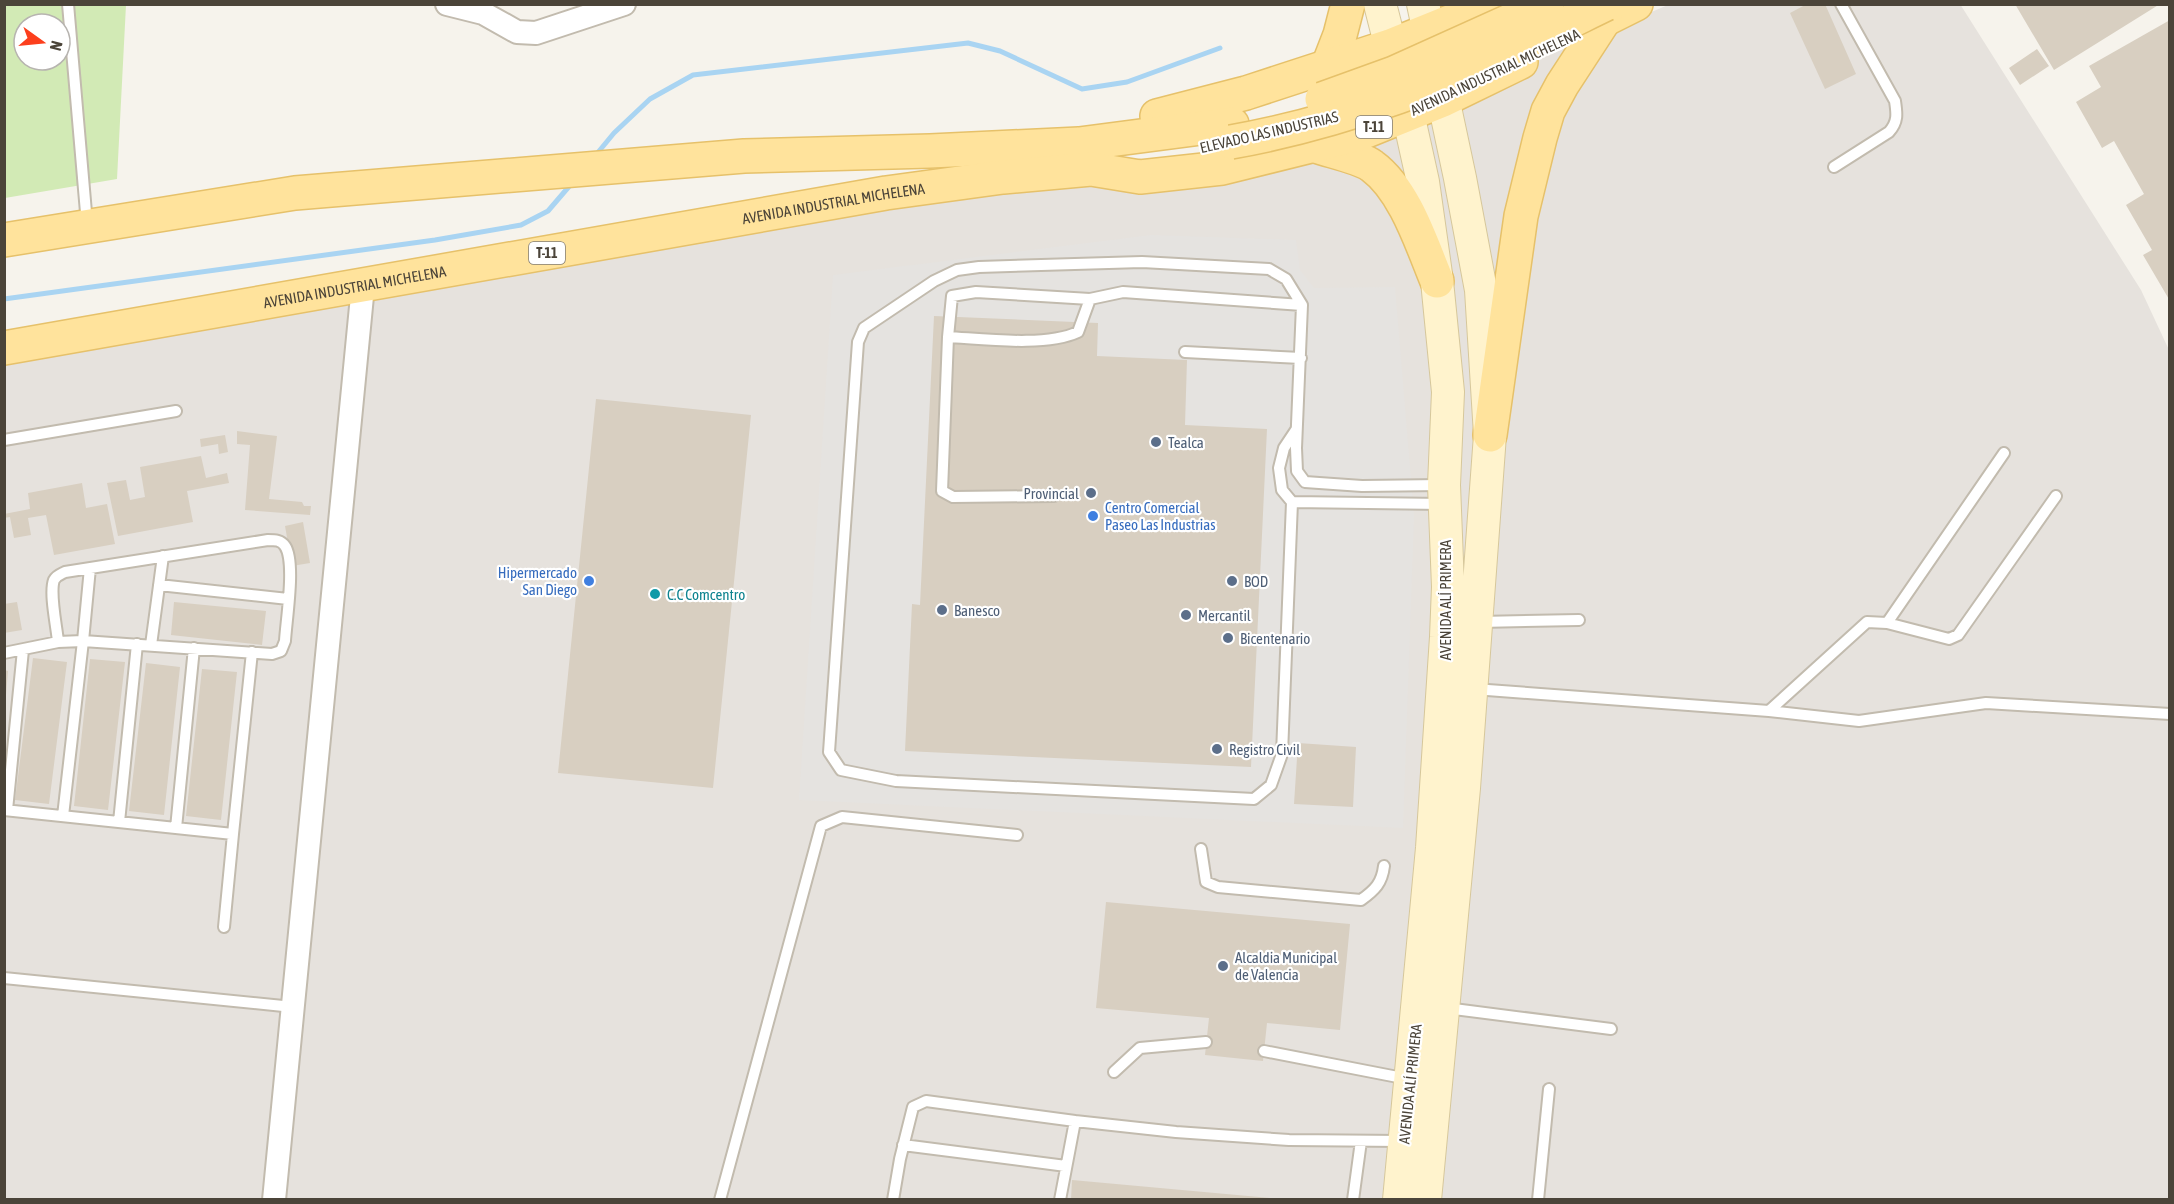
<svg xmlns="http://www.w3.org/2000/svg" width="2174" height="1204" viewBox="0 0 2174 1204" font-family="'Asap Condensed',sans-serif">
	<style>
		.industrial { fill: #e6e2dd }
		.pitch { fill: #d2eab5; fill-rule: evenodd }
		.parking { fill: #e5e3e0 }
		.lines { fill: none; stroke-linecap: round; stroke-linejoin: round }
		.stream { stroke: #a9d4f2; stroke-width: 5 }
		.building { fill: #d8cfc1 }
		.service-casing { stroke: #c2bbae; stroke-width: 14 }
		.minor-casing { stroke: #c2bbae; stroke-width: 26 }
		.secondary-casing { stroke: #d6c79b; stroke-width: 34 }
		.primary-casing { stroke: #e6c16a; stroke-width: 36 }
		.service { stroke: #fff; stroke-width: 10 }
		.minor { stroke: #fff; stroke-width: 22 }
		.secondary { stroke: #fff3cd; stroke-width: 32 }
		.primary { stroke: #ffe39c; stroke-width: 33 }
		.primary-bridge-casing { stroke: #e6c16a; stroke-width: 36; stroke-linecap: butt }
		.primary-bridge { stroke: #ffe39c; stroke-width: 33 }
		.service-dot { fill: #5c6f8a; stroke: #fff; stroke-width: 2 }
		.shop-dot { fill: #3f7fe0; stroke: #fff; stroke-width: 2 }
		.culture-dot { fill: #0f9aa8; stroke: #fff; stroke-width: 2 }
		.labels { text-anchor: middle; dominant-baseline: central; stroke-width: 4.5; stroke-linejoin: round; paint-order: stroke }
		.shield { fill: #fff; stroke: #817c74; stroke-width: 1.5 }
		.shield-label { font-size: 14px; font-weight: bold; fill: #4b4439 }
		.street-label { font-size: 15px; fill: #4b4439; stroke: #fff }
		.service-label { font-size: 15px; fill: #4e5e75; stroke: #fff; text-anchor: start }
		.shop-label { font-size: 15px; fill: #366cbe; stroke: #fff; text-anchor: start }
		.culture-label { font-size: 15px; fill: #0d838f; stroke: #fff; text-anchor: start }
	</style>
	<rect width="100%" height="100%" fill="#f6f3ec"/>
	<path class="industrial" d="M 1960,4 L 2141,290 L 2169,350 L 2169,1199 L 5,1200 L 5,348 L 363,286 L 1316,146 L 1443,100 L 1668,5 Z"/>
	<path class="pitch" d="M 5,5 L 126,5 L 117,179 L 5,198 ZM 24,24 L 60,24 L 60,60 L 24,60 Z"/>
	<path class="parking" d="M 1152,235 L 1296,240 L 1300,270 L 1314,288 L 1395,287 L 1414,516 L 1403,828 L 799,800 L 833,275 Z"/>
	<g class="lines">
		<path class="stream" d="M 595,156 L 614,133 L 650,99 L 693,75 L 968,43 L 1000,51 L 1082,89 L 1127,82 L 1220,48
			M 4,299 L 435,240 L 521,225 L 548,211 L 572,183"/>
	</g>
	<path class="building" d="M 1807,4 L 1825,4 L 1856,74 L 1825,89 L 1790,13 Z
		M 2015,4 L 2160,4 L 2054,70 Z
		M 2170,20 L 2170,301 L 2143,255 L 2152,250 L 2126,205 L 2144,194 L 2114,141 L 2102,148 L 2076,102 L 2101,87 L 2089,66 Z
		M 2037,49 L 2049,66 L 2020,85 L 2009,68 Z
		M 934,316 L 1098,323 L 1097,356 L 1187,360 L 1185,425 L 1267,429 L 1251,767 L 905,751 L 912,604 L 920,605 Z
		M 596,399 L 751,415 L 713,788 L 558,773 Z
		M 237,431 L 277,436 L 269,499 L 302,502 L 304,506 L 311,506 L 310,515 L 245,510 L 250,445 L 237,444 Z
		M 225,435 L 228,452 L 219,454 L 218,444 L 201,447 L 200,439 Z
		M 201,456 L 206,478 L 227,473 L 229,483 L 187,491 L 193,522 L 118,536 L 107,483 L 126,480 L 130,500 L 145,497 L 140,467 Z
		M 82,483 L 86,508 L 107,504 L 115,544 L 54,555 L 46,515 L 28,518 L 31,535 L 14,538 L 10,517 L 4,518 L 4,514 L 30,509 L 28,493 Z
		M 303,522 L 310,563 L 292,566 L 285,526 Z
		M 17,602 L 22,630 L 4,633 L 4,604 Z
		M 174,602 L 266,611 L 262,645 L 171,635 Z
		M 33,658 L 67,662 L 49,804 L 15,800 Z
		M 90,659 L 125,662 L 108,810 L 74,806 Z
		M 146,663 L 180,667 L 164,815 L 129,811 Z
		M 202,669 L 237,672 L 221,820 L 186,816 Z
		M 4,670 L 8,671 L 6,695 L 4,695 Z
		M 1298,743 L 1356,747 L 1353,807 L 1294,804 Z
		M 1106,902 L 1350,924 L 1340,1030 L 1267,1023 L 1263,1061 L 1205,1055 L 1209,1018 L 1096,1008 Z
		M 1072,1180 L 1270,1198 L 1270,1200 L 1071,1200 Z"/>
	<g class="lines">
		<g class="service-casing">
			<path id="service" d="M 68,4 L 87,224
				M 1834,167 L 1889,132 C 1898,122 1897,114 1895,101 L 1841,4
				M 948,337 L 952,296 L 976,292 L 1090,299
				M 1185,352 L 1301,358
				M 4,440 L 176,411
				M 1441,485 L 1362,486 L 1305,482 L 1297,471 L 1296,448 L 1302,305 L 1286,279 L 1269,269 L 1142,262 L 979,267 L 957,270 L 934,281 L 864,328 L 858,342 L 829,752 L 841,770 L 896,781 L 1254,799 L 1271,785 L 1282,754 L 1292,502 L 1443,504
				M 1054,496 L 953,497 L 942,491 L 948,337 C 984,339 1046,347 1078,332 L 1090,299 L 1123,292 L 1302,305
				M 1292,502 L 1282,490 L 1279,468 L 1284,448 L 1296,430
				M 159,585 L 288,599
				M 1479,622 L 1579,620
				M 1887,623 L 2004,453
				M 58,642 C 57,628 49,593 54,580 C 57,575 61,574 65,572 L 268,540 C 275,540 281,540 285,546 C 296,562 286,621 285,641 L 281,651 L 272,654 L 83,641 L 90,568
				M 151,645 L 163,556
				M 4,653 L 58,642 L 83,641 L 63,816
				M 1474,689 L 1769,711 L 1859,721 L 1986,703 L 2170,714
				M 1769,711 L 1867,622 L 1887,623 L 1949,639 L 1958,635 L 2056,496
				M 4,810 L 233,834 L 252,652
				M 7,810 L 23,650
				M 119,822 L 137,644
				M 176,828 L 194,648
				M 1201,849 L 1206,882 L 1218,887 L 1361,900 C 1375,890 1382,883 1384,866
				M 224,927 L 233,834
				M 4,978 L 293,1007
				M 1446,1008 L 1611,1029
				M 1264,1051 L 1408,1079
				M 1114,1072 L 1140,1048 L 1206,1042
				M 903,1145 L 1066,1166
				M 720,1200 L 821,826 L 842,817 L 1017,835
				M 893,1200 L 900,1159 L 913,1107 L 926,1101 L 1075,1121
				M 1060,1200 L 1075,1121 L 1176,1132 L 1289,1140 L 1402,1141
				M 1353,1200 L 1361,1141
				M 1538,1200 L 1549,1089"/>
		</g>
		<g class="minor-casing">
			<path id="minor" d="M 447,4 L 483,13 L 517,32 L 536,33 L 624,4
				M 274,1200 L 363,286"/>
		</g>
		<g class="secondary-casing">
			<path id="secondary" d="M 1380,4 L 1408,114 L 1423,182 L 1437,281 L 1448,392 L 1444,485 L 1448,587 L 1446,637 L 1432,848 L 1399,1200
				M 1423,4 L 1460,178 L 1481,290 L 1490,435 L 1464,788 L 1425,1200"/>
		</g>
		<g class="primary-casing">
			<g id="primary">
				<path d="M 1580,32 L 1636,4"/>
				<path d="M 1328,66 L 1340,35 L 1348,4"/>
				<path d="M 1157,116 L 1246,93 L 1390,46 L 1494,4"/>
				<path d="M 1316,146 C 1330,151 1362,158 1372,166 C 1405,190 1422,245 1437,281"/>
				<path d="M 4,240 L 295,193 L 744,156 L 930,151 L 1079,144 L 1232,124"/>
				<path id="s1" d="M 4,348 L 886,193 L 1003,177 L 1091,169 L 1140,177 L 1222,168 L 1359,134 L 1443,100 L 1521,62"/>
				<path d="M 1490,435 L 1521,216 L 1540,138 L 1548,111 L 1562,85 L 1605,19"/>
			</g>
		</g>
		<use href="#service" class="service"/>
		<use href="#minor" class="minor"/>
		<use href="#secondary" class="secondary"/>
		<use href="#primary" class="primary"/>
		<g class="primary-bridge-casing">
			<path id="primary-bridge" d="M 1322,99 L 1394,73 L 1547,4
				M 1231,142 C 1288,132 1344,116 1398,97 C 1469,72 1538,37 1606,4"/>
		</g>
		<use href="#primary-bridge" class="primary-bridge"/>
	</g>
	<g class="service-dot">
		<circle cx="1156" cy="442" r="6"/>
		<circle cx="1091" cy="493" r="6"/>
		<circle cx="1232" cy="581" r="6"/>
		<circle cx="942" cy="610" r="6"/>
		<circle cx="1186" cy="615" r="6"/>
		<circle cx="1228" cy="638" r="6"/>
		<circle cx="1217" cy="749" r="6"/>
		<circle cx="1223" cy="966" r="6"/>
	</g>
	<g class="shop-dot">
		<circle cx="1093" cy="516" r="6"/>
		<circle cx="589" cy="581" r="6"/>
	</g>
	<circle class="culture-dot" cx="655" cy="594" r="6"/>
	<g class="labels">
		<g class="shield">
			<rect x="1356" y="116" width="36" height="22" rx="4.5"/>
			<rect x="529" y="242" width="36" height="22" rx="4.5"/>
		</g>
		<g class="shield-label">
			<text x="1374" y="127">T-11</text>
			<text x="547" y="253">T-11</text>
		</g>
		<g class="street-label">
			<text transform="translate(1495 72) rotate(-25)">AVENIDA INDUSTRIAL MICHELENA</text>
			<text transform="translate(1269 132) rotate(-13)">ELEVADO LAS INDUSTRIAS</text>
			<text stroke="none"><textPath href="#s1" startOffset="842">AVENIDA INDUSTRIAL MICHELENA</textPath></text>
			<text stroke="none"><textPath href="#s1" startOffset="356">AVENIDA INDUSTRIAL MICHELENA</textPath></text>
			<text transform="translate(1445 600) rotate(-90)">AVENIDA ALÍ PRIMERA</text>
			<text transform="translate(1410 1084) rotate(-84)">AVENIDA ALÍ PRIMERA</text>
		</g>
		<g class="service-label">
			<text x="1168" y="442">Tealca</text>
			<text x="1079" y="493" text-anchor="end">Provincial</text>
			<text x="1244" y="581">BOD</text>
			<text x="954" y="610">Banesco</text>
			<text x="1198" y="615">Mercantil</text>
			<text x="1240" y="638">Bicentenario</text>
			<text x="1229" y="749">Registro Civil</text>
			<text x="1235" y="957">Alcaldia Municipal<tspan x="1235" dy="17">de Valencia</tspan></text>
		</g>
		<g class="shop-label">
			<text x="1105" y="507">Centro Comercial<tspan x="1105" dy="17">Paseo Las Industrias</tspan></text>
			<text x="577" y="572" text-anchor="end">Hipermercado<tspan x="577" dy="17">San Diego</tspan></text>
		</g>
		<g class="culture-label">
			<text x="667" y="594">C.C Comcentro</text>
		</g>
	</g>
	<rect width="2174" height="1204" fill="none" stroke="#4b4439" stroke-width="12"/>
	<g transform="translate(42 42) rotate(105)"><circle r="28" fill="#ffffff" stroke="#b7b4b0" stroke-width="1.5"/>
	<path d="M0-4.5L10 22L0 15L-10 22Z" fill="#fc3f1d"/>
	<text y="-9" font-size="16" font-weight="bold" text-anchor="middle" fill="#4b4439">N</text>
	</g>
</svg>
